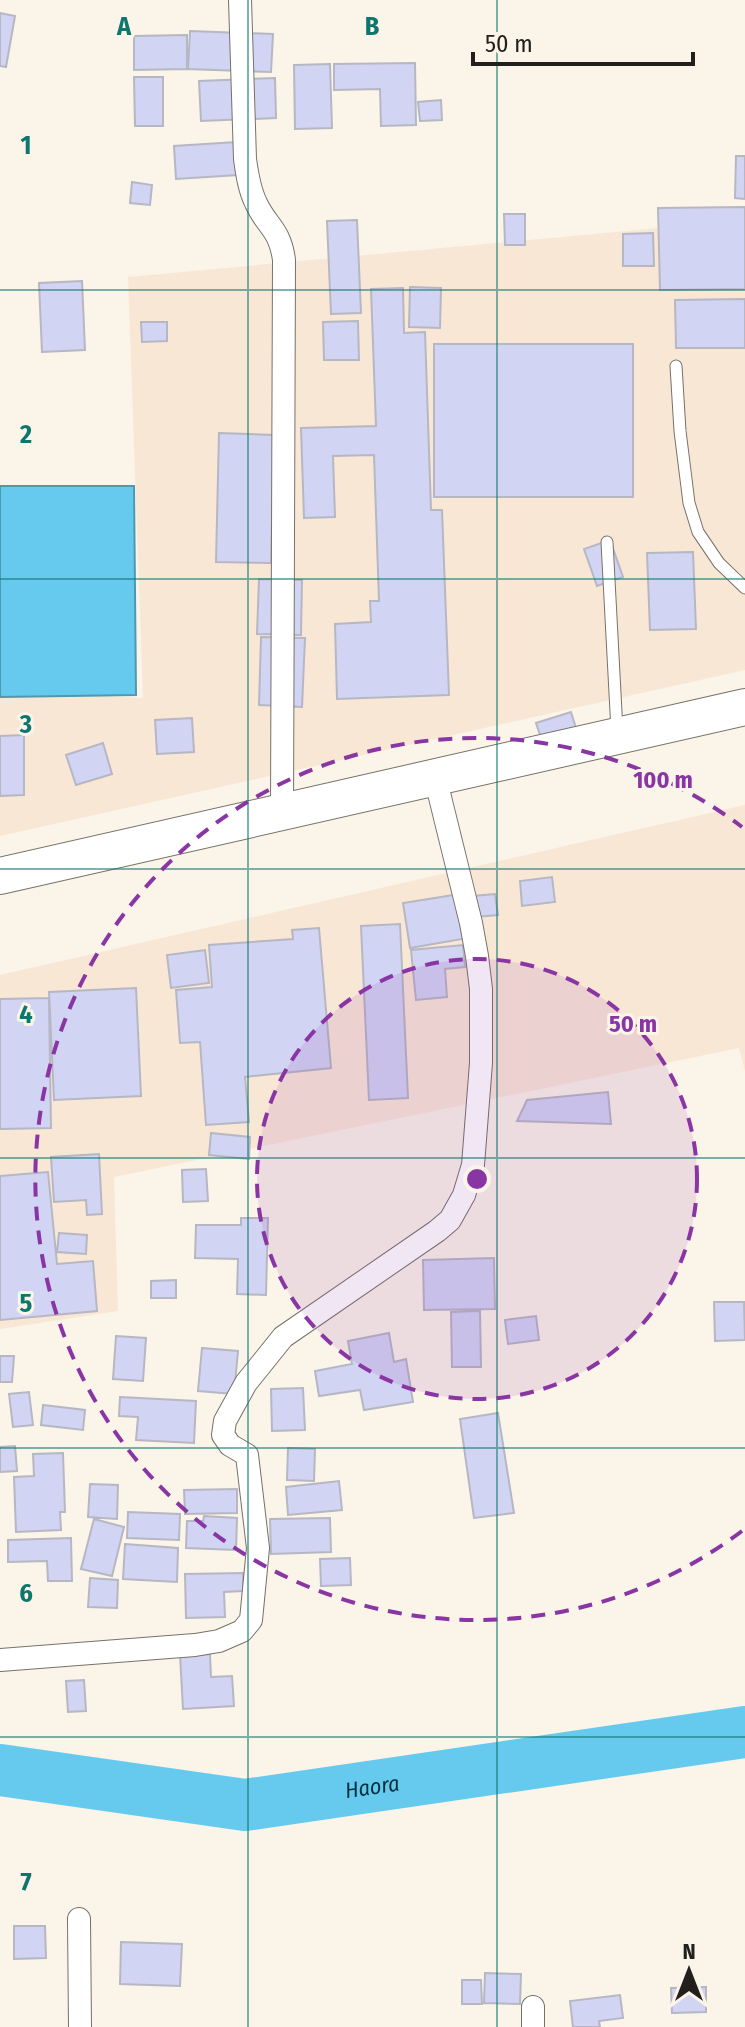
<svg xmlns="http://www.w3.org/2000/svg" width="745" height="2027" viewBox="0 0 745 2027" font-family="'Fira Sans Condensed',sans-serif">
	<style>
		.industrial { fill: #f9e7d6 }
		.water { fill: #65caee; stroke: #5197af; stroke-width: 2 }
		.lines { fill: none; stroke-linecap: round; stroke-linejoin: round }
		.river { stroke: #65caee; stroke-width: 52 }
		.building { fill: #d2d4f3; stroke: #b6b7c3; stroke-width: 2 }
		.service-casing { stroke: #777268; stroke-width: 13 }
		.minor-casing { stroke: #777268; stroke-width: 24 }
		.primary-casing { stroke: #777268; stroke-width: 38 }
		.service { stroke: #fff; stroke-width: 11 }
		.minor { stroke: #fff; stroke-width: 22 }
		.primary { stroke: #fff; stroke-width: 36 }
		.grid { fill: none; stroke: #0f766e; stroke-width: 2; stroke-opacity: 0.55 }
		.ring { fill: none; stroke: #8a35a4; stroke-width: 4; stroke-dasharray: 14 10 }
		.labels { text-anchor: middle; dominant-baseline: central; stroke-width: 6; stroke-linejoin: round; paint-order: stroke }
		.water-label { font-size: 22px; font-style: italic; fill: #00313f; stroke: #faf4e9 }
		.grid-label { font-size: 26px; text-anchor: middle; font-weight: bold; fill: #0f766e; stroke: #faf4e9; stroke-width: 6; stroke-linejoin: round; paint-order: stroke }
		.centre { fill: #8a35a4; stroke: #faf4e9; stroke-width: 4 }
		.ring-label { font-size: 24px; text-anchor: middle; font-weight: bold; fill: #8a35a4; stroke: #faf4e9; stroke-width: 6; stroke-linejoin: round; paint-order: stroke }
	</style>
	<rect width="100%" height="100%" fill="#faf4e9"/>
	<path class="industrial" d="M 745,220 L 745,670 L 0,836 L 0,692 L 143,698 L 128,277 Z
		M 745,805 L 745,1071 L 739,1048 L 114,1177 L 118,1311 L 0,1329 L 0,975 Z"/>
	<path class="water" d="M 0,486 L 134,486 L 136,695 L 0,697 Z"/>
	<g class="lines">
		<path class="river" id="s1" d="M 0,1770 L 245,1805 L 745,1732"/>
	</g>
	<path class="building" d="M 0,13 L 15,16 L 6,67 L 0,66 Z
		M 190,31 L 273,34 L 271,72 L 188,69 Z
		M 187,35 L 187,69 L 134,70 L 134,36 Z
		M 415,63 L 416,125 L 381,126 L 380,89 L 334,90 L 334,64 Z
		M 330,64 L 332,128 L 295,129 L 294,65 Z
		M 134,77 L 163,77 L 163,126 L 135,126 Z
		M 275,78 L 276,118 L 201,121 L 199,81 Z
		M 441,100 L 442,120 L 420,121 L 418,102 Z
		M 236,142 L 238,175 L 176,179 L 174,146 Z
		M 736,156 L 745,156 L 745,199 L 735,198 Z
		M 132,182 L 152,185 L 150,205 L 130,203 Z
		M 745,207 L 745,289 L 660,290 L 658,208 Z
		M 504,214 L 525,214 L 525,245 L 505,245 Z
		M 357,220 L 361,313 L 331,314 L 327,221 Z
		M 653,233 L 654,266 L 623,266 L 623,234 Z
		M 82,281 L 85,350 L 42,352 L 39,283 Z
		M 410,287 L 441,288 L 440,328 L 409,327 Z
		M 403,288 L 404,333 L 425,332 L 431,510 L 442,510 L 449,695 L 337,699 L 335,624 L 371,622 L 370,601 L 379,601 L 374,455 L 333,456 L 335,517 L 304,518 L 301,428 L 376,426 L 371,289 Z
		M 745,299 L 745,348 L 676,348 L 675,300 Z
		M 358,321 L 359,360 L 324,360 L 323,322 Z
		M 141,322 L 167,322 L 167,341 L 142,342 Z
		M 434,344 L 633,344 L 633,497 L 434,497 Z
		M 219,433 L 274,435 L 271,563 L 216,562 Z
		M 610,540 L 623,577 L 597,586 L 584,549 Z
		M 693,552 L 696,629 L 650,630 L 647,553 Z
		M 259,579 L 302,580 L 301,635 L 257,634 Z
		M 261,637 L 305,638 L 302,707 L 259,705 Z
		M 571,712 L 576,728 L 541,738 L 536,723 Z
		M 192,718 L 194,752 L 157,754 L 155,720 Z
		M 24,735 L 24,795 L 0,796 L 0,736 Z
		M 103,743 L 112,774 L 76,785 L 66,755 Z
		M 552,877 L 555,902 L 522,906 L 520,881 Z
		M 460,894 L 468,938 L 410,948 L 403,903 Z
		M 495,894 L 498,915 L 476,917 L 473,896 Z
		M 400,924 L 408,1098 L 369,1100 L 361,926 Z
		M 319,928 L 331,1068 L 245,1077 L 249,1122 L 206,1125 L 200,1042 L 180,1043 L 176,990 L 212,987 L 209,945 L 293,939 L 292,930 Z
		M 463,945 L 465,967 L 445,969 L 447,997 L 416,1000 L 411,950 Z
		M 205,950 L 209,983 L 171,988 L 167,955 Z
		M 136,988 L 141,1096 L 54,1100 L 49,992 Z
		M 49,998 L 51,1128 L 0,1129 L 0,999 Z
		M 608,1092 L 611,1124 L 517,1121 L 527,1100 Z
		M 211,1133 L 250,1137 L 249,1159 L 209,1155 Z
		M 99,1154 L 102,1214 L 87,1215 L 86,1200 L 54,1202 L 51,1157 Z
		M 206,1169 L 208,1201 L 183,1202 L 182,1170 Z
		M 48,1172 L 57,1264 L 93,1261 L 97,1311 L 0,1320 L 0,1176 Z
		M 241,1218 L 268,1218 L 266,1295 L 237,1294 L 238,1259 L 195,1258 L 196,1225 L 241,1225 Z
		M 59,1233 L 87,1235 L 86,1254 L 57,1252 Z
		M 494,1258 L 495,1309 L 424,1310 L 423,1260 Z
		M 176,1280 L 176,1298 L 151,1298 L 151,1281 Z
		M 714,1302 L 744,1302 L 745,1340 L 715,1341 Z
		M 480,1311 L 481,1367 L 452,1367 L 451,1312 Z
		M 536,1316 L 539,1340 L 508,1344 L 505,1320 Z
		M 389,1333 L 394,1362 L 406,1359 L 413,1402 L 364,1410 L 360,1390 L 319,1396 L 315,1371 L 352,1364 L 348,1341 Z
		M 116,1336 L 146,1338 L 143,1381 L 113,1379 Z
		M 202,1348 L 238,1351 L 234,1394 L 198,1391 Z
		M 0,1356 L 14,1356 L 12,1382 L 0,1382 Z
		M 303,1388 L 305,1430 L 272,1431 L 271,1389 Z
		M 29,1392 L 33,1425 L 13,1427 L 9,1394 Z
		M 120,1397 L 196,1401 L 194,1443 L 136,1440 L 138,1417 L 119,1416 Z
		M 43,1405 L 85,1410 L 83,1430 L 41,1425 Z
		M 498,1413 L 514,1513 L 474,1518 L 460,1419 Z
		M 15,1446 L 17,1471 L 0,1472 L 0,1447 Z
		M 288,1448 L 315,1449 L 314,1481 L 287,1480 Z
		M 63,1453 L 65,1512 L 60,1512 L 61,1530 L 16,1532 L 14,1477 L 34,1476 L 33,1454 Z
		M 339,1481 L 342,1510 L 288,1515 L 286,1487 Z
		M 90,1484 L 118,1485 L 117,1519 L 88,1517 Z
		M 237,1489 L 237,1513 L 185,1514 L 184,1490 Z
		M 128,1512 L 180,1514 L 179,1540 L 127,1538 Z
		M 204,1516 L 237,1518 L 236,1550 L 186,1548 L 187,1521 L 203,1521 Z
		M 330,1518 L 331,1552 L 271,1554 L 270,1519 Z
		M 94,1519 L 124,1527 L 112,1576 L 81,1569 Z
		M 71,1538 L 72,1581 L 48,1581 L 47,1561 L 8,1562 L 8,1540 Z
		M 125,1544 L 178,1548 L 177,1582 L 123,1579 Z
		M 350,1558 L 351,1585 L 321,1586 L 320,1559 Z
		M 243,1573 L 243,1591 L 224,1592 L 225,1617 L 186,1618 L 185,1574 Z
		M 90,1578 L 118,1580 L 117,1608 L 88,1607 Z
		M 210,1654 L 211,1677 L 232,1676 L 234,1706 L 183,1709 L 180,1655 Z
		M 84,1680 L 86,1711 L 68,1712 L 66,1681 Z
		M 14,1926 L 45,1926 L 46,1958 L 14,1959 Z
		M 121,1942 L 182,1944 L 180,1986 L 120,1984 Z
		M 485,1973 L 521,1974 L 520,2004 L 484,2003 Z
		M 462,1980 L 481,1980 L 482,2004 L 462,2004 Z
		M 706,1987 L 706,2012 L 672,2013 L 671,1988 Z
		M 620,1995 L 623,2018 L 599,2021 L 600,2027 L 573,2027 L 570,2001 Z"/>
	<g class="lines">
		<g class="service-casing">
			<path id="service" d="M 676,366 L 680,431 L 689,503 L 698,532 L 719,563 L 745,588
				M 607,542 L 617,731"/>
		</g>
		<g class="minor-casing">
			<path id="minor" d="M 240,0 L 245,159 C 247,173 249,189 256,203 C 267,227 280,229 284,260 L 282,812
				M 0,1660 L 195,1645 L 219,1641 L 242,1631 L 251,1620 L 258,1548 L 247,1455 L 230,1445 L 223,1435 L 225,1421 L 246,1383 L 283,1337 L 437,1231 L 450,1220 L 464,1195 L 473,1165 L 481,1063 L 481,989 L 477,956 L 471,923 L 435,777
				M 79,1919 L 80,2027
				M 533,2027 L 533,2007"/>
		</g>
		<g class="primary-casing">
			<path id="primary" d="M 0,876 L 745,707"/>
		</g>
		<use href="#service" class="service"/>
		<use href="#minor" class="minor"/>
		<use href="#primary" class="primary"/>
	</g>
	<path class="grid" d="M 248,0 L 248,2027M 497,0 L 497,2027M 0,290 L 745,290M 0,579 L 745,579M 0,869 L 745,869M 0,1158 L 745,1158M 0,1448 L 745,1448M 0,1737 L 745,1737"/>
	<circle cx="477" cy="1179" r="220" fill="#8a35a4" fill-opacity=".12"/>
	<g class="ring">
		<circle cx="477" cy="1179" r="220"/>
		<path d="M742 1531A441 441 0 1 1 742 827"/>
	</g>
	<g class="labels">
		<g class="water-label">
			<text stroke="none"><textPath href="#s1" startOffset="376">Haora</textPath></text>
		</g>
	</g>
	<g class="grid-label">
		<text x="124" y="35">A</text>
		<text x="372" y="35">B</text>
		<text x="26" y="154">1</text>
		<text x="26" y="443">2</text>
		<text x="26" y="733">3</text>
		<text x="26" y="1023">4</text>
		<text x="26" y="1312">5</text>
		<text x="26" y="1602">6</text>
		<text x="26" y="1891">7</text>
	</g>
	<circle cx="477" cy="1179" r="12" class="centre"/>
	<g class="ring-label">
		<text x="663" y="788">100 m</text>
		<text x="633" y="1032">50 m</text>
	</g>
	<g transform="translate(689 1971)" stroke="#faf4e9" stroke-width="6" paint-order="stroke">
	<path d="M0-6L14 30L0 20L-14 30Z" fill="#22201c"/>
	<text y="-12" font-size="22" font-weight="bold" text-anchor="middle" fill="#22201c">N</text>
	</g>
	<path d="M473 52v12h220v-12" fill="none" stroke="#22201c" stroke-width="4"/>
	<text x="485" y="52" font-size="24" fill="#22201c" stroke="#faf4e9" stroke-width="6" paint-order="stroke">50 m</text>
</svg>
